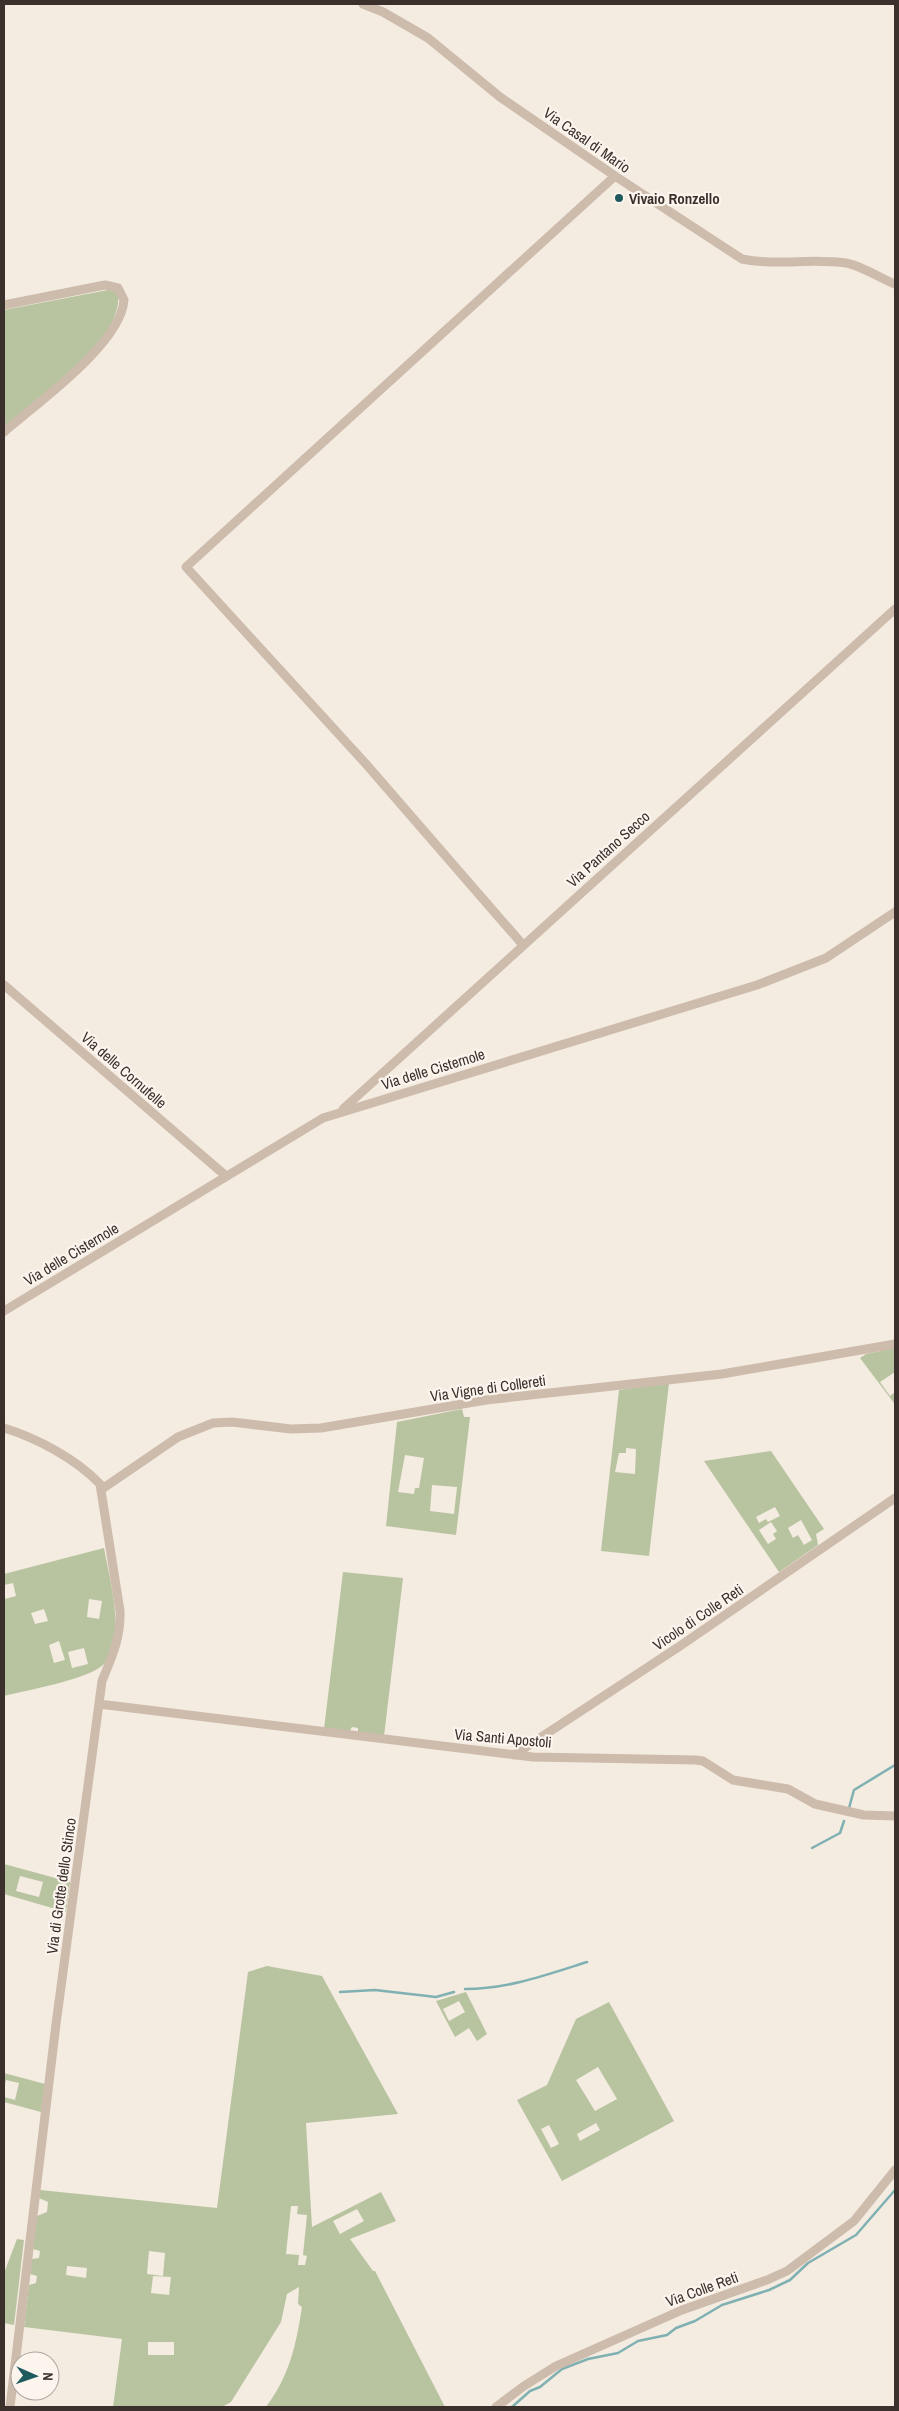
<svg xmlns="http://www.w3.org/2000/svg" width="899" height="2411" viewBox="0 0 899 2411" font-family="'Archivo Narrow',sans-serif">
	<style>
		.green { fill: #b8c4a0; fill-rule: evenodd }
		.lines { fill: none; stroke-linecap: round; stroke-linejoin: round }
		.stream { stroke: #7fb0b2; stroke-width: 2.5 }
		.minor { stroke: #cdbbac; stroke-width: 9 }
		.poi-dot { fill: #1f5a5e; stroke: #fbf5ee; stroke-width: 2 }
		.labels { text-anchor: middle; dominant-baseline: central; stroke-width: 4.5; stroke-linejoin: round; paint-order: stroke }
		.street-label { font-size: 15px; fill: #3b302b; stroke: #fbf5ee }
		.poi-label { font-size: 15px; font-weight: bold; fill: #3b302b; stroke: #fbf5ee; text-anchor: start }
	</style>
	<rect width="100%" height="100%" fill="#f4ebe1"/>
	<path class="green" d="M 108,290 L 116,291 C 127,307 96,353 83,365 C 58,388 30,407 4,428 L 4,310 Z
		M 895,1348 L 895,1372 L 880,1382 L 890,1396 L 895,1392 L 894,1403 L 860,1358 L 866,1354 Z
		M 669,1383 L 649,1556 L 601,1551 L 619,1390 ZM 626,1448 L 636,1449 L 635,1474 L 615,1472 L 619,1453 L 626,1453 Z
		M 462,1409 L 464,1417 L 470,1417 L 456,1535 L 386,1526 L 397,1422 ZM 405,1455 L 424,1458 L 419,1488 L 415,1488 L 414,1494 L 398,1492 ZM 432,1485 L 457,1487 L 454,1514 L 430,1511 Z
		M 771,1451 L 824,1529 L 816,1534 L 818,1545 L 779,1572 L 704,1461 ZM 775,1507 L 780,1516 L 768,1522 L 766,1519 L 759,1523 L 756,1517 ZM 801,1520 L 812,1540 L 804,1545 L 798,1535 L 793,1538 L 788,1528 ZM 771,1522 L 777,1531 L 773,1534 L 776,1539 L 768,1544 L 759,1530 Z
		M 104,1548 C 109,1576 128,1643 103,1665 C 86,1680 27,1690 4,1696 L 4,1596 L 5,1599 L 16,1596 L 13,1583 L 4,1585 L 4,1574 ZM 89,1599 L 102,1601 L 99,1619 L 87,1617 ZM 44,1609 L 48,1621 L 35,1624 L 31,1613 ZM 59,1641 L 65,1660 L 54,1663 L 49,1645 ZM 84,1648 L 88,1664 L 72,1668 L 68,1652 Z
		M 343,1572 L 403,1578 L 384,1736 L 358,1734 L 358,1728 L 352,1727 L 349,1732 L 324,1729 Z
		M 4,1864 L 70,1882 L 66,1912 L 4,1894 ZM 20,1876 L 43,1882 L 39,1897 L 16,1891 Z
		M 267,1966 L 322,1976 L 398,2114 L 306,2123 L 312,2227 L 381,2192 L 396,2221 L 350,2239 L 373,2271 L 375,2271 L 445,2407 L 266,2407 C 290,2375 296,2345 302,2307 L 298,2304 L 299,2287 L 287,2294 L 281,2322 L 231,2402 L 222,2407 L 113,2407 L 122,2339 L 24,2327 L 29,2285 L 36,2283 L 37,2276 L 30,2274 L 32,2259 L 39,2258 L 40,2251 L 33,2249 L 37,2216 L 47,2212 L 48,2202 L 39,2198 L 40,2190 L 217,2208 L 248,1972 ZM 291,2206 L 298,2206 L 297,2214 L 307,2215 L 303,2255 L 307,2256 L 305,2265 L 298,2265 L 299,2255 L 286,2254 ZM 357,2209 L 364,2221 L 340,2234 L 333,2221 ZM 149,2251 L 165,2253 L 163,2276 L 147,2274 ZM 67,2266 L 87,2268 L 86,2278 L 66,2275 ZM 153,2276 L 171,2277 L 169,2295 L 151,2293 ZM 148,2342 L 174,2342 L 174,2355 L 148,2355 Z
		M 466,1992 L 487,2034 L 477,2041 L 469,2028 L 455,2037 L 436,2001 ZM 459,2001 L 465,2012 L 449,2021 L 443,2009 Z
		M 609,2002 L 674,2121 L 562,2181 L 517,2100 L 547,2085 L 576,2019 ZM 598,2067 L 617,2099 L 595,2111 L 576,2080 ZM 596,2123 L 600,2130 L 580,2141 L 577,2134 ZM 549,2125 L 559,2144 L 551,2148 L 541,2129 Z
		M 4,2073 L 45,2084 L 41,2112 L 4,2102 L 4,2097 L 15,2100 L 19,2083 L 6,2080 L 4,2088 Z
		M 17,2239 L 24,2240 L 14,2325 L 4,2323 L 4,2273 Z"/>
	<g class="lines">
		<path class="stream" d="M 849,1808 L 854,1790 L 895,1765
			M 812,1848 L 840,1833 L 844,1821
			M 465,1989 C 508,1989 546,1975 587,1962
			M 340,1992 L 375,1990 L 436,1997 L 454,1992
			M 512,2407 L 530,2391 L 540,2387 L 562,2369 L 588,2359 L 618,2353 L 638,2341 L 667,2335 L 676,2328 L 695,2321 L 722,2305 L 769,2290 L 790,2280 L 808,2263 L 856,2235 L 895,2190"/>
		<path class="minor" d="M 363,4 L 383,12 L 428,38 L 500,97 L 615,176 L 742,259 C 776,266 811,258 846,263 C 862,266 880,278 895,284
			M 4,305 L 105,285 L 118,288 L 124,300 C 121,344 36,404 4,432
			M 523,945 L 366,764 L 186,567 L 615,176
			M 4,985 L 226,1176
			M 343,1109 L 895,609
			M 4,1311 L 323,1118 L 757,985 L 826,958 L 895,912
			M 4,1428 C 37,1438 76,1459 100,1484 L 120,1611 C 121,1637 112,1657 102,1681 L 56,2024 L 10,2407
			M 102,1489 L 178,1437 L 213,1423 L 232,1422 L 291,1429 L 321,1428 L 486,1400 L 722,1374 L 895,1344
			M 99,1704 L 533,1757 L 696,1760 L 703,1761 L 733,1780 L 788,1789 L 815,1804 L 864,1815 L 895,1816
			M 514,1755 L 680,1646 L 895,1498
			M 496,2407 L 524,2386 L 556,2366 L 682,2310 L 767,2280 L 787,2271 L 854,2221 L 895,2170"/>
	</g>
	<circle class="poi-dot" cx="619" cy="198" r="5"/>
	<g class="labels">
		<g class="street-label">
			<text transform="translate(587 140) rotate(35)">Via Casal di Mario</text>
			<text transform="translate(608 849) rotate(-42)">Via Pantano Secco</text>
			<text transform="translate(433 1069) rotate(-17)">Via delle Cisternole</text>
			<text transform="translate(124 1070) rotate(41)">Via delle Cornufelle</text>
			<text transform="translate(71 1254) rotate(-31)">Via delle Cisternole</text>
			<text transform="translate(488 1388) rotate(-8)">Via Vigne di Collereti</text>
			<text transform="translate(698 1617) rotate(-34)">Vicolo di Colle Reti</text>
			<text transform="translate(503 1738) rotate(5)">Via Santi Apostoli</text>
			<text transform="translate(61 1886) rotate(-82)">Via di Grotte dello Stinco</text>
			<text transform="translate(702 2289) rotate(-20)">Via Colle Reti</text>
		</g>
		<g class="poi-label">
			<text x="629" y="198">Vivaio Ronzello</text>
		</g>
	</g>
	<rect width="899" height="2411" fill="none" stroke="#3b302b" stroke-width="10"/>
	<g transform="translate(35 2376) rotate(92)"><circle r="24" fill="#fbf5ee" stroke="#aea6a0"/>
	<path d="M0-4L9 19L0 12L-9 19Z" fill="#1f5a5e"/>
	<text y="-8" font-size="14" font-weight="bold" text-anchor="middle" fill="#3b302b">N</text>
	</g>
</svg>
